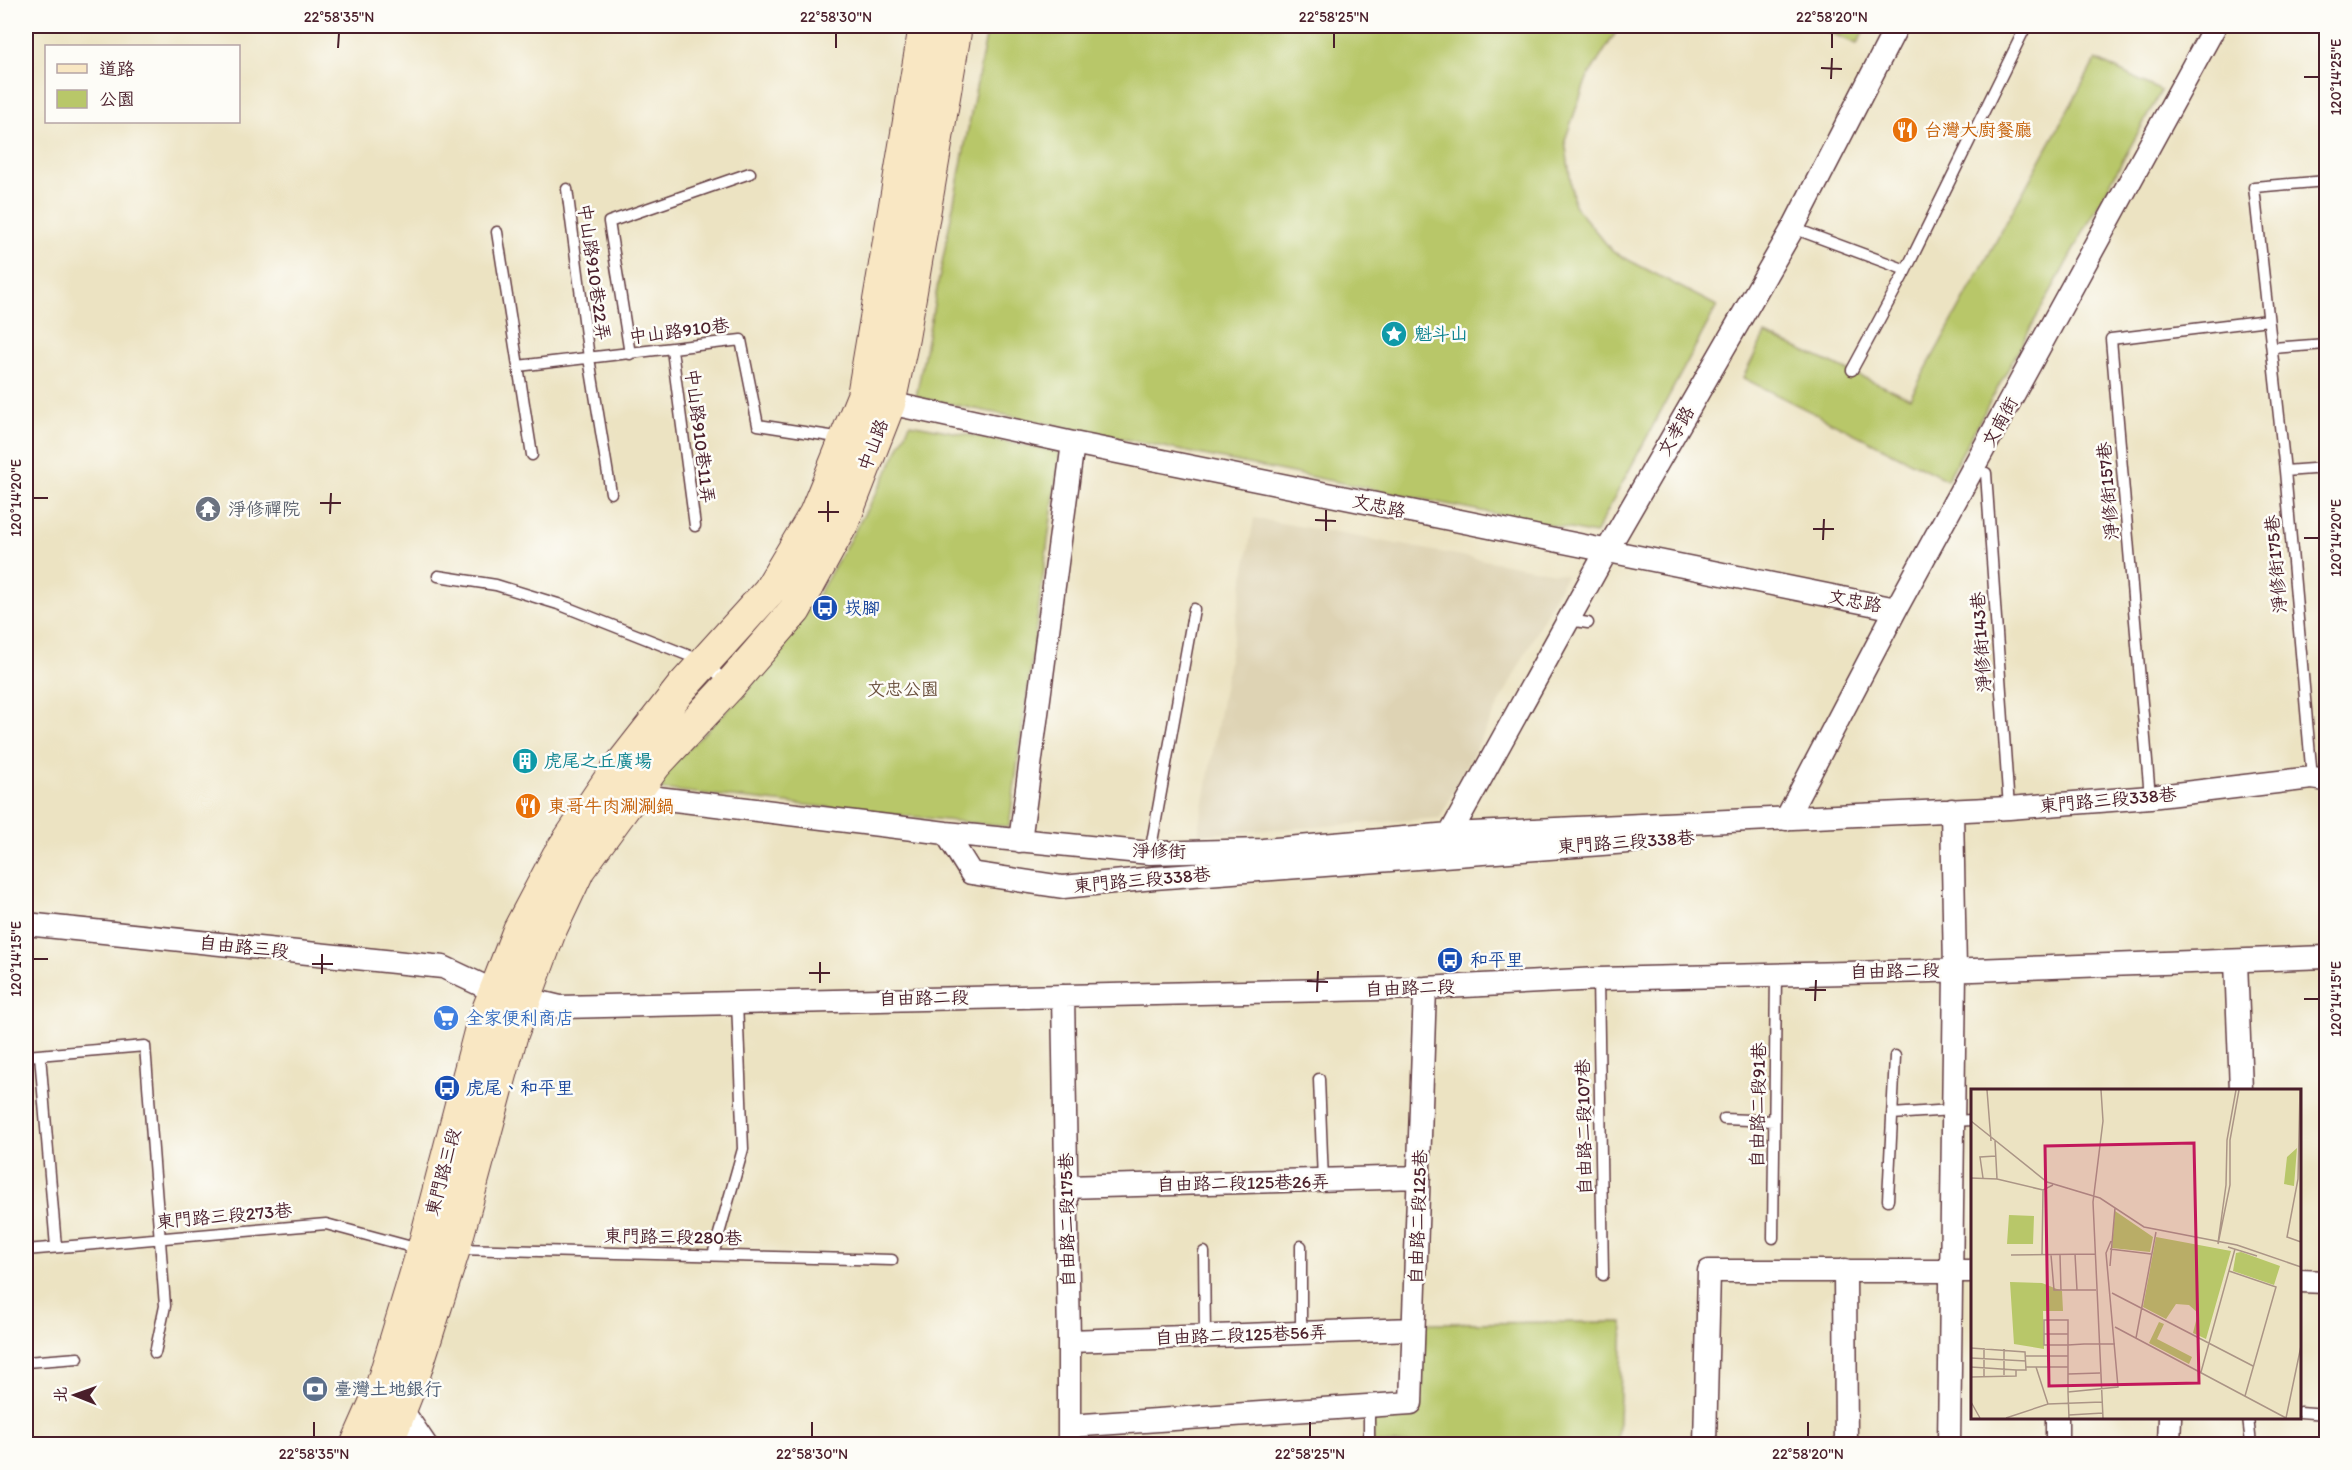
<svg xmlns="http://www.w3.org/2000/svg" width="2352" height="1470" viewBox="0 0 2352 1470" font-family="Itim,'LXGW WenKai TC',sans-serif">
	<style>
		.built { fill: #ded3b4 }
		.green { fill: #b8c769; stroke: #81734a; stroke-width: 1.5 }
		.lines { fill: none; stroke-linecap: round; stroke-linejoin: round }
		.service-casing { stroke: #623c42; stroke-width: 13 }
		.minor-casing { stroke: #623c42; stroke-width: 25 }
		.secondary-casing { stroke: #623c42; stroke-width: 34 }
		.service { stroke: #fff; stroke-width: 10 }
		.minor { stroke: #fff; stroke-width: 22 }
		.secondary { stroke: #f9e7c3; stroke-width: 32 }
		.ticks { fill: none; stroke: #4a1f2b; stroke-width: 2 }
		.labels { text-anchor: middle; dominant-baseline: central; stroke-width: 5; stroke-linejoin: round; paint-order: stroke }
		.food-label { font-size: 18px; fill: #c56008; stroke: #fdfcf7; text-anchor: start }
		.street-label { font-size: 18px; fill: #4a1f2b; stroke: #fdfcf7 }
		.culture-label { font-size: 18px; fill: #0d838f; stroke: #fdfcf7; text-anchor: start }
		.worship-label { font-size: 18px; fill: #5b616d; stroke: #fdfcf7; text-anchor: start }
		.transit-label { font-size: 18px; fill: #164399; stroke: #fdfcf7; text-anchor: start }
		.park-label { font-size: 18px; fill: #6b513e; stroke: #fdfcf7 }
		.shop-label { font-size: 18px; fill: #366cbe; stroke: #fdfcf7; text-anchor: start }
		.service-label { font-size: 18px; fill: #4e5e75; stroke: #fdfcf7; text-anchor: start }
		.inset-road { fill: none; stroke: #ab9586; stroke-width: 1.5 }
		.view { fill: #c2185b; fill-opacity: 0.15; stroke: #c2185b; stroke-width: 3 }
		.inset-edge { fill: none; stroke: #4a1f2b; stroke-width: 3 }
		.neatline { fill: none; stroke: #4a1f2b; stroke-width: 2 }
		.ticks-label { font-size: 15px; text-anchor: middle; fill: #4a1f2b }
	</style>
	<rect width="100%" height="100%" fill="#fdfcf7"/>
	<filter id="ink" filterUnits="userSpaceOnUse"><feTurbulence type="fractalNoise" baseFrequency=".0167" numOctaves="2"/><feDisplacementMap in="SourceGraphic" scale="12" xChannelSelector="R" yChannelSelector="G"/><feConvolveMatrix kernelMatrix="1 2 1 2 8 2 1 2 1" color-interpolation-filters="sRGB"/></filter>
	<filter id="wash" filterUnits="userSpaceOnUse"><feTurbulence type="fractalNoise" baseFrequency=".008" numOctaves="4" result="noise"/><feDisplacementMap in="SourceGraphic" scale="24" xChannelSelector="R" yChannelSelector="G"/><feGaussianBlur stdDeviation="1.35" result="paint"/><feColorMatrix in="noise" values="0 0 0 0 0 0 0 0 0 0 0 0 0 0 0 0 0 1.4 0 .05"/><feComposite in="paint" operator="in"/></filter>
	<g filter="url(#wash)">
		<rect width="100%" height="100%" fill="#ece3c2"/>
		<path class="built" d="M 1254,518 L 1566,575 L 1440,818 L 1198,835 Z"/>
		<path class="green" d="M 988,26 L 1620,26 L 1587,78 L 1565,140 L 1574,205 L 1613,252 L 1717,306 L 1595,534 L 916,397 Z
			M 1814,26 L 1867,26 L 1857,44 Z
			M 2096,59 L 2161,91 L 1947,480 L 1743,378 L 1765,334 L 1910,398 Z
			M 910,424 L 1060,452 L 1009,827 L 648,788 L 746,692 L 814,602 L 882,483 Z
			M 1623,1322 L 1618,1444 L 1373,1444 L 1373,1408 L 1418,1406 L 1424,1323 Z"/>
	</g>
	<g filter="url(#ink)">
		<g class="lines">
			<g class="service-casing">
				<path id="service" d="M 567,189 L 589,358 L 611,493
					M 1793,228 L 1906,270
					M 497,232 L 532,455
					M 2273,348 L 2326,344
					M 672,350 L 695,526
					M 630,354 L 609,222 L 750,173
					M 518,366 L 741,340 L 758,425 L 843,438
					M 1852,370 L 1906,270 L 2026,26
					M 2285,471 L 2326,468
					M 1986,473 L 2009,808
					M 438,576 L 496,585 L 558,604 L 705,662 L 727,683
					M 1569,620 L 1588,623
					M 2312,778 L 2285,471 L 2254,187 L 2326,181
					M 2150,797 L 2111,339 L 2268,320
					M 1150,853 L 1194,609
					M 1598,979 L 1603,1275
					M 40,1055 L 56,1247
					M 26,1056 L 145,1046 L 165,1306 L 155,1353
					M 1319,1079 L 1323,1181
					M 1892,1114 L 1952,1110
					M 1724,1119 L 1774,1121
					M 1953,1121 L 1972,1120
					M 1888,1200 L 1895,1056
					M 1773,1238 L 1776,974
					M 1301,1246 L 1301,1332
					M 457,1249 L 892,1260
					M 26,1250 L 326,1224 L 419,1249
					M 1204,1252 L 1205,1335
					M 713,1255 L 743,1149 L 737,1002
					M 26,1362 L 78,1358
					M 1369,1405 L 1369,1444
					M 2300,1412 L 2326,1414
					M 2248,1418 L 2251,1444"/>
			</g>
			<g class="minor-casing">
				<path id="minor" d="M 875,400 L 1073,443 L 1896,609
					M 623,788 L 633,795 L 946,833 L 1150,853 L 1263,850 L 1450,834 L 2009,808 L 2150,797 L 2312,778 L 2326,780
					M 1786,819 L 1896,609 L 2215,26
					M 946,833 L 971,873 L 1063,887 L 1154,878 L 1641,841
					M 1450,834 L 1606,552 L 1793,228 L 1897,26
					M 1020,841 L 1073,443
					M 26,924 L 443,967 L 494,991 L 560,1007 L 1425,988 L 1598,979 L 1974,970 L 2326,957
					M 2236,961 L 2241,1090
					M 1063,996 L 1069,1341 L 1069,1444
					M 1066,1187 L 1419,1177
					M 1845,1270 L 1846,1444
					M 2300,1281 L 2326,1282
					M 1069,1341 L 1413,1329
					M 393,1402 L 402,1410 L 425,1444
					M 1069,1426 L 1411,1403 L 1425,988
					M 1705,1444 L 1709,1271 L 1972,1271
					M 1949,1444 L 1955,970 L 1952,810
					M 2057,1444 L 2057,1418
					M 2169,1444 L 2170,1418"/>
			</g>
			<g class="secondary-casing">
				<path id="secondary" d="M 357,1444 L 380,1392 L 423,1250 L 481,1028 L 519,930 L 558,856 L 610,779 L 682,687 L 769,591 L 815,514 L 863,396 L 925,26
					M 387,1444 L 414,1375 L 454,1249 L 511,1037 L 550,931 L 579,869 L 655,765 L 729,686 L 795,610 L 843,522 L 889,404 L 903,338 L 956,26"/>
			</g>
			<use href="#service" class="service"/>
			<use href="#minor" class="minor"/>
			<use href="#secondary" class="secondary"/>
		</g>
	</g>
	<path class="ticks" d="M 338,48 L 339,33M 836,48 L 836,33M 1334,48 L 1334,33M 1832,48 L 1832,33M 1821,68 L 1842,69M 2304,77 L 2319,77M 1831,79 L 1832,58M 33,498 L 48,498M 320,503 L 341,503M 818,512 L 839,512M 330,514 L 331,493M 1315,520 L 1336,521M 828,522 L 828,501M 1813,529 L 1834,529M 1326,531 L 1326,510M 2304,538 L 2319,538M 1823,540 L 1824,519M 33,959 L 48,959M 312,964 L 333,964M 809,973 L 830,973M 322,974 L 322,954M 1307,981 L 1328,982M 820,983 L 820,962M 1805,990 L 1826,990M 1317,992 L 1318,971M 2304,999 L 2319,999M 1815,1001 L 1816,980M 314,1437 L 314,1422M 812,1437 L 812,1422M 1310,1437 L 1310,1422M 1808,1437 L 1808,1422"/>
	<defs>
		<g id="restaurant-disc" transform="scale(1.35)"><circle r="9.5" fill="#e8710a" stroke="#fdfcf7"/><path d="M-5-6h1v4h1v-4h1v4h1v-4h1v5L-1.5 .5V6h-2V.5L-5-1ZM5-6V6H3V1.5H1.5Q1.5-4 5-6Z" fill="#fff"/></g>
		<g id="sight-disc" transform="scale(1.35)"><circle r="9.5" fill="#0f9aa8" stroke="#fdfcf7"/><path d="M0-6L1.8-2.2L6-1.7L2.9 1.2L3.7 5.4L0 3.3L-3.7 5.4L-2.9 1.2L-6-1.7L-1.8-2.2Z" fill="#fff"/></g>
		<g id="temple-disc" transform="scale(1.35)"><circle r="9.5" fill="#6b7280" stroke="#fdfcf7"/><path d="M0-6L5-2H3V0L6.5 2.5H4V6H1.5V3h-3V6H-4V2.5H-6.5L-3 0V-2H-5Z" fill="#fff"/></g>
		<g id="bus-disc" transform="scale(1.35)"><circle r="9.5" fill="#1a4fb4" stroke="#fdfcf7"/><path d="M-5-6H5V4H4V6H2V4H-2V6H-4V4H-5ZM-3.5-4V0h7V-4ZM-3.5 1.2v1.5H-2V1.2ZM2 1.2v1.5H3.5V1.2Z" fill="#fff"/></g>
		<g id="building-disc" transform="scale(1.35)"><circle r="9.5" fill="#0f9aa8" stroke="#fdfcf7"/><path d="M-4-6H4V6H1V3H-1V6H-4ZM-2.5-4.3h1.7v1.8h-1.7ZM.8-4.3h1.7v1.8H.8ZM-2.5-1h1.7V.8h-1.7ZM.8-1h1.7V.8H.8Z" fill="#fff"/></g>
		<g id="supermarket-disc" transform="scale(1.35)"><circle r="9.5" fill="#3f7fe0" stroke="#fdfcf7"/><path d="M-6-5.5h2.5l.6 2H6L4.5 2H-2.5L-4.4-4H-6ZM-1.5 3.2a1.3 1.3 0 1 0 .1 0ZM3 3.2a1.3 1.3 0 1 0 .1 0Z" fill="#fff"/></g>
		<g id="bank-disc" transform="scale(1.35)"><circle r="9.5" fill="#5c6f8a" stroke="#fdfcf7"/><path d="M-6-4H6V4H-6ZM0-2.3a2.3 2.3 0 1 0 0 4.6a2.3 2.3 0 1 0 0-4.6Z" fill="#fff"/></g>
	</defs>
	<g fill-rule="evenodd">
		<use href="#restaurant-disc" x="1905" y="130"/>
		<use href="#sight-disc" x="1394" y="334"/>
		<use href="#temple-disc" x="208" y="509"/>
		<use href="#bus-disc" x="825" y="608"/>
		<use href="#building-disc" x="525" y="761"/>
		<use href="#restaurant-disc" x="528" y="806"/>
		<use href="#bus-disc" x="1450" y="960"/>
		<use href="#supermarket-disc" x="446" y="1018"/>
		<use href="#bus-disc" x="447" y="1088"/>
		<use href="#bank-disc" x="315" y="1389"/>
	</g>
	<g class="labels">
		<g class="food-label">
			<text x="1924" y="130">台灣大廚餐廳</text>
			<text x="548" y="806">東哥牛肉涮涮鍋</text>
		</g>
		<g class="street-label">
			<text transform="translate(594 272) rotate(82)">中山路910巷22弄</text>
			<text transform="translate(679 331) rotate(-7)">中山路910巷</text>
			<text transform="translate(2000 422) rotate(-61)">文南街</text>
			<text transform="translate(1676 431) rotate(-60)">文孝路</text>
			<text transform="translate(700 436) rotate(83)">中山路910巷11弄</text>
			<text transform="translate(873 445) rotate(-69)">中山路</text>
			<text transform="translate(2108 491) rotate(-95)">淨修街157巷</text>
			<text transform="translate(1379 506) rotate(12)">文忠路</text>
			<text transform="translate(2276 564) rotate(-95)">淨修街175巷</text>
			<text transform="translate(1855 601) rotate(11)">文忠路</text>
			<text transform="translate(1981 642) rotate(-94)">淨修街143巷</text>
			<text transform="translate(2108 800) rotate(-5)">東門路三段338巷</text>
			<text transform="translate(1626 842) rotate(-4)">東門路三段338巷</text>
			<text transform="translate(1159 851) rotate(1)">淨修街</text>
			<text transform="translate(1142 880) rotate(-5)">東門路三段338巷</text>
			<text transform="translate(244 947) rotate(6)">自由路三段</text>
			<text transform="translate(1895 971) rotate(-1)">自由路二段</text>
			<text transform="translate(1410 988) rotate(-2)">自由路二段</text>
			<text transform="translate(924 998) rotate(-1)">自由路二段</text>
			<text transform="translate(1758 1105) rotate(-89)">自由路二段91巷</text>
			<text transform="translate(1584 1127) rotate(-91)">自由路二段107巷</text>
			<text transform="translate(443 1172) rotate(-75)">東門路三段</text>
			<text transform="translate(1243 1183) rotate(-1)">自由路二段125巷26弄</text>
			<text transform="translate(224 1216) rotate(-5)">東門路三段273巷</text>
			<text transform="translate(1418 1217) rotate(-88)">自由路二段125巷</text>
			<text transform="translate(1067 1220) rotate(-91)">自由路二段175巷</text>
			<text transform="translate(673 1237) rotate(1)">東門路三段280巷</text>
			<text transform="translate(1241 1335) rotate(-2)">自由路二段125巷56弄</text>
		</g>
		<g class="culture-label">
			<text x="1414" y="334">魁斗山</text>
			<text x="544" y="761">虎尾之丘廣場</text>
		</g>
		<g class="worship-label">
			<text x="228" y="509">淨修禪院</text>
		</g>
		<g class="transit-label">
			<text x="844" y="608">崁腳</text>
			<text x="1470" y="960">和平里</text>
			<text x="466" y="1088">虎尾、和平里</text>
		</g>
		<g class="park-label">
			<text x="903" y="689">文忠公園</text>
		</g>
		<g class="shop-label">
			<text x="466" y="1018">全家便利商店</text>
		</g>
		<g class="service-label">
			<text x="334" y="1389">臺灣土地銀行</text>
		</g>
	</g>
	<g transform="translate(1971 1089)">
		<rect width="330" height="330" fill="#ece3c2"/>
		<path d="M 326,59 L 323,97 L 313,95 L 316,68 ZM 144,122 L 182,148 L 179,163 L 141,159 ZM 38,126 L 63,127 L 62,155 L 36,155 ZM 185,148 L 260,162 L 235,250 L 222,244 L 227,224 L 218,216 L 205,215 L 195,230 L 172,218 ZM 270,163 L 309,177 L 303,196 L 262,182 L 265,164 ZM 39,193 L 71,194 L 91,202 L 92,222 L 72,222 L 73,260 L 43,255 ZM 188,233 L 193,235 L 186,250 L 221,268 L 218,275 L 178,254 Z" fill="#b8c769"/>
		<path class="inset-road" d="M 16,1 L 20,52M 130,1 L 132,32 L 122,113 L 132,329M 329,1 L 327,90 L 316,148 L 330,153M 0,32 L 76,93 L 129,109 L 173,138 L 266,156 L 330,178M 24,52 L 26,90M 0,89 L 26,90 L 72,101 L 82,96M 12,89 L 9,68 L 25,67M 247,154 L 255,96 L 256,51 L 265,1M 247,155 L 259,96 L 259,51 L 268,1M 257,158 L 286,167M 139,160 L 180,165M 104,165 L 106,201M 40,166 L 124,165M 71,166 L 72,101M 80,166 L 83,201 L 125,201M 89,166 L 90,201M 139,177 L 144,119M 258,182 L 305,198 L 274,307M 141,204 L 282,277M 144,238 L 315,329M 73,245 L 97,245M 165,249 L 185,143M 0,259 L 54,263 L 55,281 L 45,281M 55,267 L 97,267M 0,269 L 55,272M 0,278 L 45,281 L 45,287 L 0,288M 55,278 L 97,278M 65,278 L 77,315M 230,283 L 264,160M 97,285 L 129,284M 33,286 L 33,260M 13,288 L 13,259M 97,303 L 147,298 L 135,164 L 140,152M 0,313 L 9,329M 98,326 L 132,324M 35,329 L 77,315 L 131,313M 98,329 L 97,303 L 97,231 L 73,231 L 73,256 L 97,256 L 113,255 L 144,255M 315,329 L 330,257"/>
		<path class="view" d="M 223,54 L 228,294 L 78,297 L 74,57 Z"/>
		<rect width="330" height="330" class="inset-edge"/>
	</g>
	<rect width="2352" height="1470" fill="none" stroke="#fdfcf7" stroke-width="66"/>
	<rect x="45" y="45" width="195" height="78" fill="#fdfcf7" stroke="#b5a4a5" stroke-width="1.5"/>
	<rect x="57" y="64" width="30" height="9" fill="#f9e7c3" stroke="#b5a4a5" stroke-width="1.5"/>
	<text x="99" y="75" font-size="18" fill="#4a1f2b">道路</text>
	<rect x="57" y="90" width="30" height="18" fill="#b8c769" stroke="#b5a4a5" stroke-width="1.5"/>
	<text x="99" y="105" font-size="18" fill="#4a1f2b">公園</text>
	<g transform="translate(75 1395) rotate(271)" stroke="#fdfcf7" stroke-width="4.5" paint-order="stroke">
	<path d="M0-4.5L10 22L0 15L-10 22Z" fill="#4a1f2b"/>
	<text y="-9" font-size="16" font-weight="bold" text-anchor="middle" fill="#4a1f2b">北</text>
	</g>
	<rect x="33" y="33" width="2286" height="1404" class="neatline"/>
	<g class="ticks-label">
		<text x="339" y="22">22°58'35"N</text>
		<text x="836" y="22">22°58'30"N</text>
		<text x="1334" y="22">22°58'25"N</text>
		<text x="1832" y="22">22°58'20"N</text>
		<text transform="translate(2336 77) rotate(-90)" y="5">120°14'25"E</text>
		<text transform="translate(16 498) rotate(-90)" y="5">120°14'20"E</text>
		<text transform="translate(2336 538) rotate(-90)" y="5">120°14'20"E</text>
		<text transform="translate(16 959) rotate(-90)" y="5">120°14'15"E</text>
		<text transform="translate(2336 999) rotate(-90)" y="5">120°14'15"E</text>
		<text x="314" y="1459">22°58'35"N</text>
		<text x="812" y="1459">22°58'30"N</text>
		<text x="1310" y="1459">22°58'25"N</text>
		<text x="1808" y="1459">22°58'20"N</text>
	</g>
</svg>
